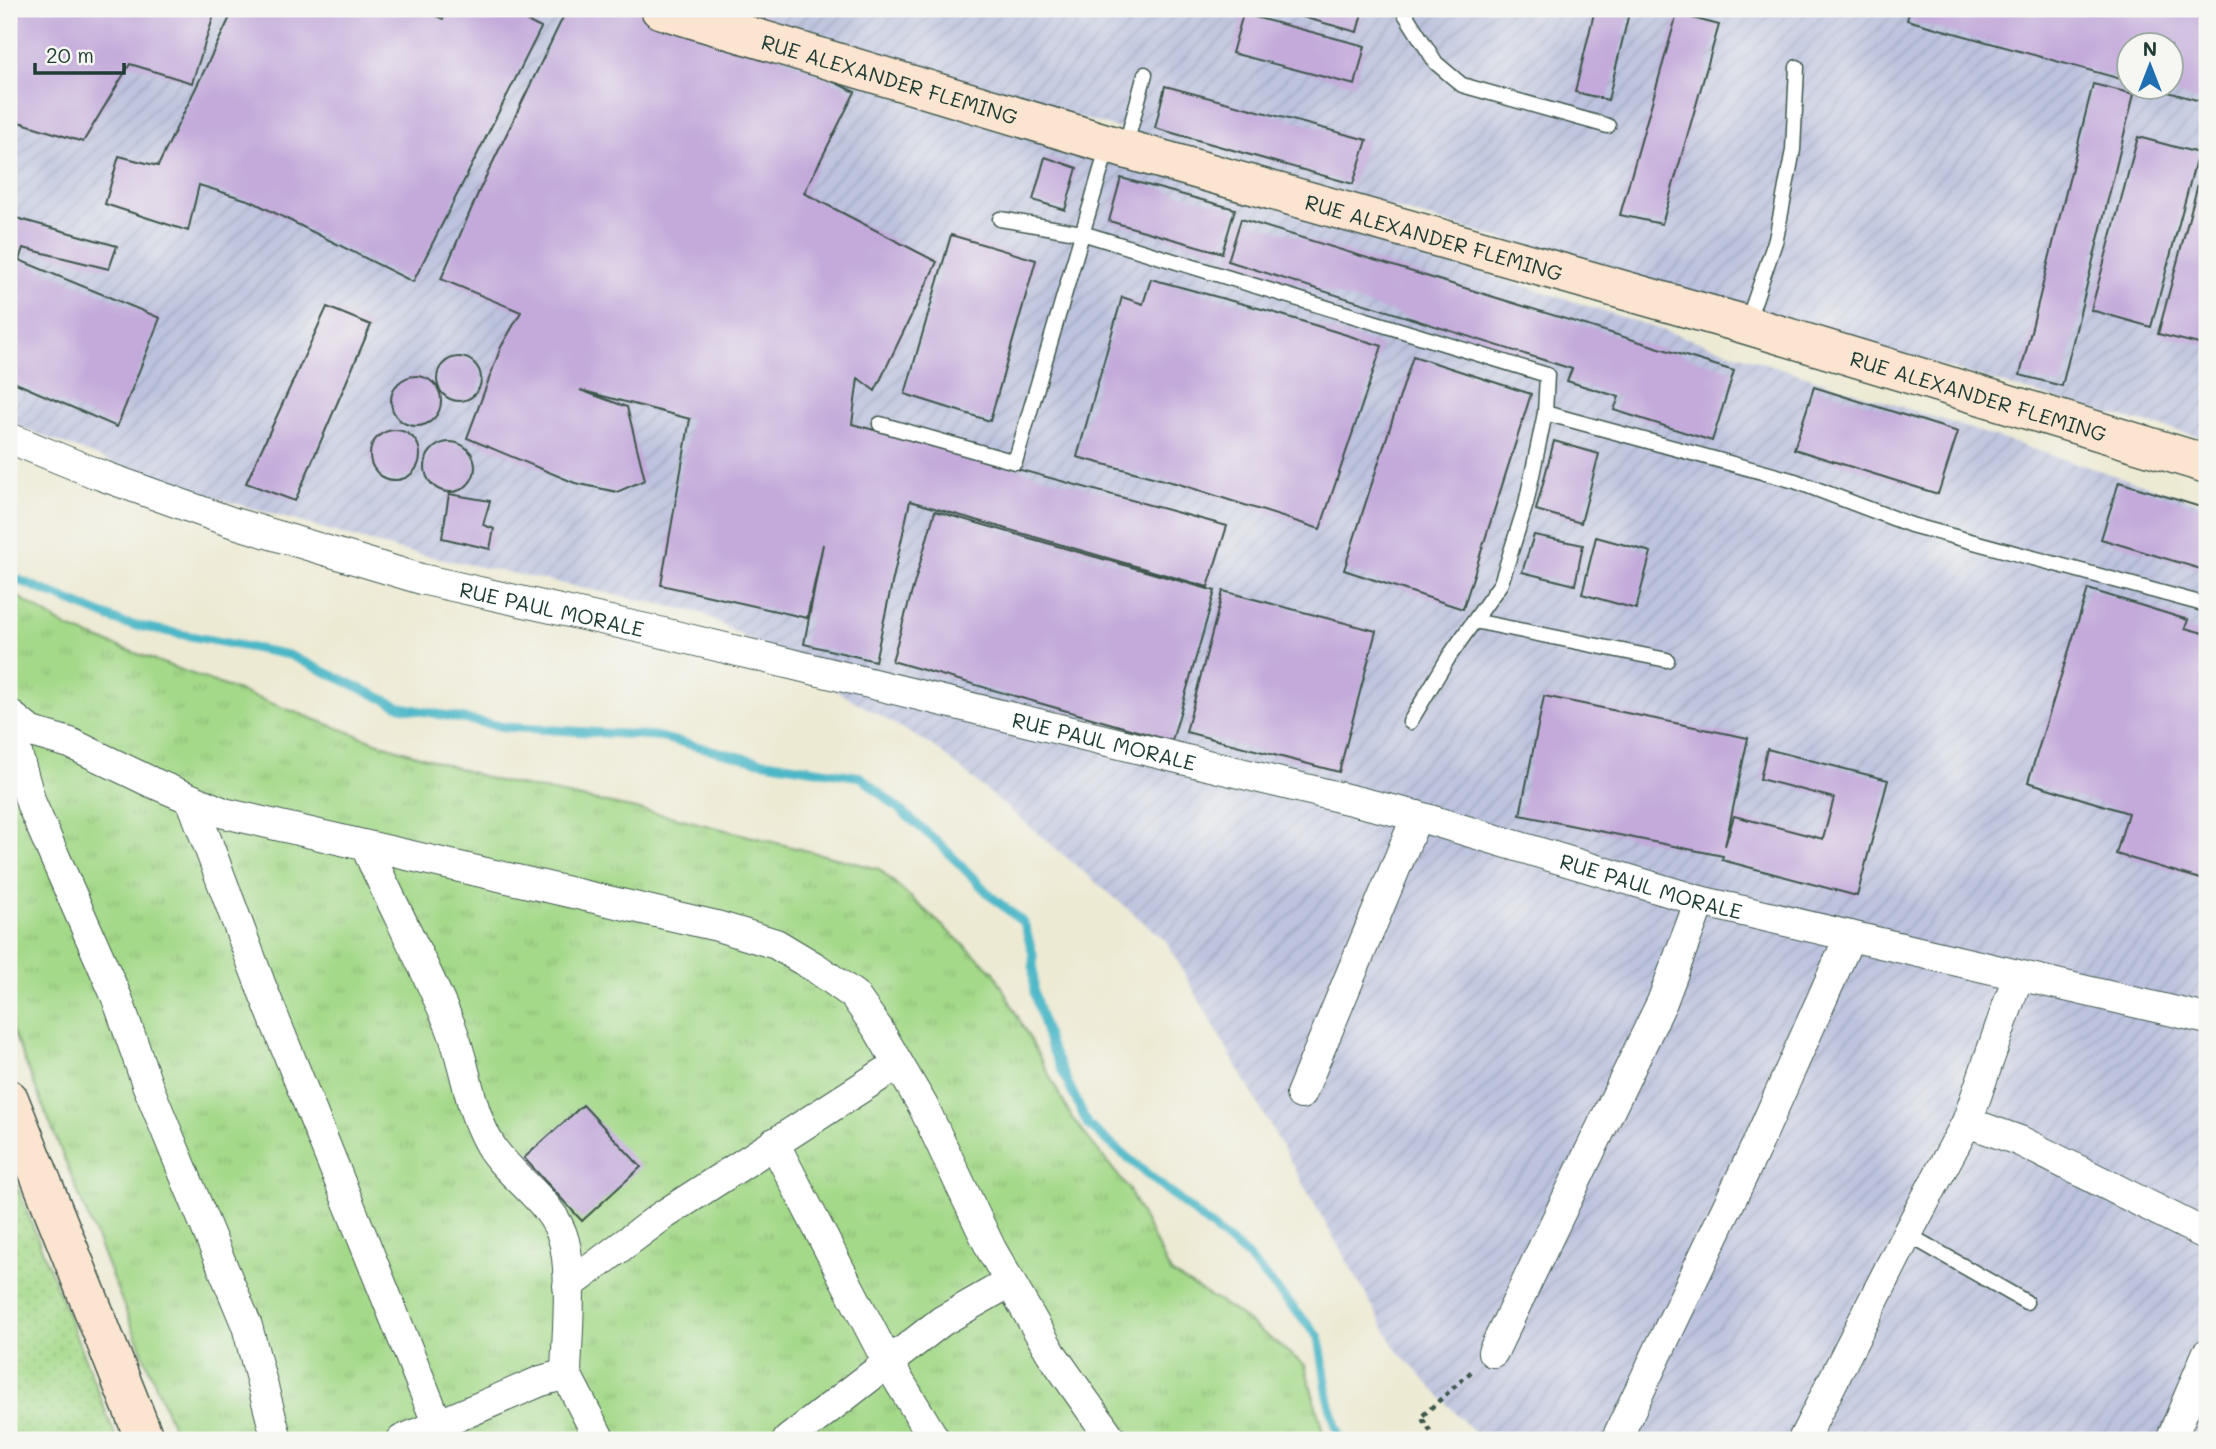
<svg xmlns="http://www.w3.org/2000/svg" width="2216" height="1449" viewBox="0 0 2216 1449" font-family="Mali,sans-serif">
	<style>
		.industrial { fill: url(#industrial-furrows); fill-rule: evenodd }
		.grass { fill: url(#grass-tufts); stroke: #628b5e; stroke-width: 2 }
		.park { fill: url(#park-dots); stroke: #628b5e; stroke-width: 2 }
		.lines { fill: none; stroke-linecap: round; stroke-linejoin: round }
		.stream { stroke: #4bb7c7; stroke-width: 9 }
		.building { fill: #c3aada }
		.lane-casing { stroke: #3e574c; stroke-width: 17 }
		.street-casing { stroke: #3e574c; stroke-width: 32 }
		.secondary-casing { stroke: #3e574c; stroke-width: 41 }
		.path { stroke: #3e574c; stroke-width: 4.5; stroke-dasharray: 5 5; stroke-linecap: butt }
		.lane { stroke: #fff; stroke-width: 14 }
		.street { stroke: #fff; stroke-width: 30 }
		.secondary { stroke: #fce5d0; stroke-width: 38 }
		.labels { text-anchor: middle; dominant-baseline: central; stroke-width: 6; stroke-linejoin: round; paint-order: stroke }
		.street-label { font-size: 21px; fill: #1f3d34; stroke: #f6f6f2 }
	</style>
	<defs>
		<pattern id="industrial-furrows" width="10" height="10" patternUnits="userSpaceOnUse" patternTransform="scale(1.75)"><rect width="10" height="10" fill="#bdc3de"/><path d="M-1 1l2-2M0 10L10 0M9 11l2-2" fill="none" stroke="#a2a8bf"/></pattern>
		<pattern id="grass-tufts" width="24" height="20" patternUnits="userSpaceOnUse" patternTransform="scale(1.75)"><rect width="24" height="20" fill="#a4d989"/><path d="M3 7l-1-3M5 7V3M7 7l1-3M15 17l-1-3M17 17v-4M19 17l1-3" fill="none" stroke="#8dbb77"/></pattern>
		<pattern id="park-dots" width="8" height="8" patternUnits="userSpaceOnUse" patternTransform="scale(1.75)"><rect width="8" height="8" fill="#a4d989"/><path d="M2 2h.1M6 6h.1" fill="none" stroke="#8dbb77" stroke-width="1.8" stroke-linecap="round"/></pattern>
	</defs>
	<rect width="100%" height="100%" fill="#f6f6f2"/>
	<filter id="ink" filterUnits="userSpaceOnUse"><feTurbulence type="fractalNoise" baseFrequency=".0143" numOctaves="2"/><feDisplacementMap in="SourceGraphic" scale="14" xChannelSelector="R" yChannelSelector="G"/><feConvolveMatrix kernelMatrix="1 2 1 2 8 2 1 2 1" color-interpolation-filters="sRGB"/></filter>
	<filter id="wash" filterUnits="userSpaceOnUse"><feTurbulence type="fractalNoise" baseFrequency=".00686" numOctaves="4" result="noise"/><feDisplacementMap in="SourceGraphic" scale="28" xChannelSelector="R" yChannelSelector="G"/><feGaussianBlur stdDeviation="1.57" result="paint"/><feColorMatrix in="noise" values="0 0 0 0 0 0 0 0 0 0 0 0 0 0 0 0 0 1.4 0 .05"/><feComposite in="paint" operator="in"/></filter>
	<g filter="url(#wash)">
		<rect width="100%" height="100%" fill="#edead4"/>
		<path class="industrial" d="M 9,9 L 651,9 L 953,102 L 2207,505 L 2207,1440 L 1481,1440 L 1397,1350 L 1166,941 L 936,748 L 702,613 L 395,549 L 174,486 L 9,423 Z
			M 704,9 L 2207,9 L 2207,438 L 2104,413 ZM 2128,46 L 2170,46 L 2170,88 L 2128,88 Z"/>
		<path class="grass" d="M 9,591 L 68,628 L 376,742 L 494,780 L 670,816 L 879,869 L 994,972 L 1072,1118 L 1128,1188 L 1171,1273 L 1230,1308 L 1305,1365 L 1325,1440 L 178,1440 L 9,1022 Z"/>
		<path class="park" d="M 9,1166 L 117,1440 L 9,1440 Z"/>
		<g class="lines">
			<path class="stream" d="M 9,576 L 123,623 L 289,655 L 401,707 L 505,727 L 655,736 L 753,760 L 861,777 L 939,843 L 992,897 L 1024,923 L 1033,954 L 1034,992 L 1049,1043 L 1088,1125 L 1248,1257 L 1319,1337 L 1329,1402 L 1340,1440"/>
		</g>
		<g id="blocks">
			<path class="building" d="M 9,9 L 216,9 L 192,83 L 130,64 L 83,142 L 9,119 Z
				M 234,9 L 420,9 L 443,19 L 448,9 L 502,9 L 541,28 L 413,282 L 251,201 L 199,185 L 188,231 L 105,204 L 119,156 L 158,166 Z
				M 567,9 L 639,9 L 753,44 L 855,92 L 804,193 L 937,262 L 875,391 L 858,378 L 852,424 L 1227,526 L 1208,587 L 910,501 L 875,661 L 804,644 L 823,544 L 807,618 L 661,585 L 690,419 L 580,390 L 627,407 L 645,480 L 617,492 L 575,483 L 467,438 L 501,347 L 521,312 L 441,279 L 479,191 Z
				M 723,9 L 768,9 L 764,22 Z
				M 1273,9 L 1363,9 L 1357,32 Z
				M 1595,9 L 1630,9 L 1608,100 L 1575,92 Z
				M 1910,9 L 2207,9 L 2207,103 L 2154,88 L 2171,88 L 2171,46 L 2128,46 L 2128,81 L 1907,20 Z
				M 1243,14 L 1365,46 L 1355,85 L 1232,53 Z
				M 1677,14 L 1719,25 L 1662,224 L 1620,215 Z
				M 2093,84 L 2134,94 L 2062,386 L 2020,375 Z
				M 1165,86 L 1367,140 L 1353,184 L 1155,128 Z
				M 2138,137 L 2198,153 L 2151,327 L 2091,310 Z
				M 2206,154 L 2207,154 L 2207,346 L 2158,334 Z
				M 1045,157 L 1077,168 L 1065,210 L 1033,200 Z
				M 1121,178 L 1235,209 L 1222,253 L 1109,221 Z
				M 9,216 L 117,246 L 109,269 L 23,248 L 19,260 L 160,318 L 117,427 L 9,380 Z
				M 1241,219 L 1734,371 L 1712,441 L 1614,410 L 1619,397 L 1567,381 L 1572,369 L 1228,261 Z
				M 951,235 L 1036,260 L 990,421 L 905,394 Z
				M 1151,279 L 1269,311 L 1382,346 L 1320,529 L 1179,484 L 1077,457 L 1122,297 L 1143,304 Z
				M 327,307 L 371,325 L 295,501 L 246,483 Z
				M 1413,356 L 1531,394 L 1463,609 L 1344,570 Z
				M437 379a22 22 0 1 1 44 0a22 22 0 1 1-44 0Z
				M391 401a25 25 0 1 1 50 0a25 25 0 1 1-50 0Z
				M 1814,387 L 1958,432 L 1938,494 L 1794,449 Z
				M370 455a25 25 0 1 1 50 0a25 25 0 1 1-50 0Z
				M 1554,441 L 1599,454 L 1581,523 L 1536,510 Z
				M425 467a25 25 0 1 1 50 0a25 25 0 1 1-50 0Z
				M 2119,482 L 2207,509 L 2207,571 L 2101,539 Z
				M 449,494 L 490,501 L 483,525 L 494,529 L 490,549 L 442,538 Z
				M 935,511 L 1215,591 L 1172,741 L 892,661 Z
				M 1534,535 L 1583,545 L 1575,585 L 1522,572 Z
				M 1596,537 L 1651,552 L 1636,609 L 1582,594 Z
				M 2088,589 L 2188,620 L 2185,628 L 2207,634 L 2207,881 L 2116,854 L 2128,813 L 2028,782 Z
				M 1223,591 L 1376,631 L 1339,772 L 1186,732 Z
				M 1544,696 L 1748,738 L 1725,846 L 1734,816 L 1823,839 L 1834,798 L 1760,779 L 1767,749 L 1888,780 L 1857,896 L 1722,860 L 1723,856 L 1520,815 Z
				M 583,1105 L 641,1167 L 582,1221 L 524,1158 Z"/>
		</g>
	</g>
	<g filter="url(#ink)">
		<use href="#blocks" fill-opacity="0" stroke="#3e574c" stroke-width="2"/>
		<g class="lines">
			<g class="lane-casing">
				<path id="lane" d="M 1402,9 L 1436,63 L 1462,85 L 1608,126
					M 1125,148 L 1145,74
					M 1000,219 L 1082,233 L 1547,375 L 1545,413 L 1795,481 L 1911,525 L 2207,605
					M 1747,323 L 1776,239 L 1793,150 L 1797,67
					M 880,424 L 1015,462 L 1108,146
					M 1474,621 L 1667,660
					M 1410,722 L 1450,655 L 1501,583 L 1526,504 L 1545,413
					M 1907,1234 L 2026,1302"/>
			</g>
			<g class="street-casing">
				<g id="street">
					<path id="s1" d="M 9,438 L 95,473 L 231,522 L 421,579 L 655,631 L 1417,816 L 1700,901 L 2207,1019"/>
					<path d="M 9,714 L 31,732 L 70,743 L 151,782 L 224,813 L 717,926 L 776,944 L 816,968 L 854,995 L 878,1029 L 923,1106 L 991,1249 L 1051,1353 L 1112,1440"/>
					<path d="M 9,725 L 31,803 L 117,998 L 147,1084 L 247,1326 L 277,1440"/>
					<path d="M 191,799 L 261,986 L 438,1425"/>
					<path d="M 366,847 C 393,906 424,964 450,1025 C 466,1064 468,1108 490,1145 C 509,1177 554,1201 564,1241 C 573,1276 567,1336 566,1374"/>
					<path d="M 1301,1094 L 1417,816"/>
					<path d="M 1967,1122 L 2020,1141 L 2207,1235"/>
					<path d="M 774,1143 L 888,1363 L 935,1440"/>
					<path d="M 568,1286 L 662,1216 L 898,1064"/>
					<path d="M 1493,1352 L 1662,1002 L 1700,901"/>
					<path d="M 402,1440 L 541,1381 L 566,1374 L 600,1440"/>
					<path d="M 788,1440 L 942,1321 L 1010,1282"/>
					<path d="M 1616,1440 L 1756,1147 L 1850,936"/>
					<path d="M 1803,1440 L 1907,1234 L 1967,1122 L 2018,976"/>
					<path d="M 2171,1440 L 2207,1354"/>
				</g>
			</g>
			<g class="secondary-casing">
				<g id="secondary">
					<path id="s2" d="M 660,9 L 1125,149 L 1747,325 L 2207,464"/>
					<path d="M 9,1099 L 145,1440"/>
				</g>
			</g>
			<path class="path" d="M 1436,1440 L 1421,1417 L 1473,1370"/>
			<use href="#lane" class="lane"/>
			<use href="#street" class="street"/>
			<use href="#secondary" class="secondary"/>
		</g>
	</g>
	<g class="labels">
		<g class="street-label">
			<text stroke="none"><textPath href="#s2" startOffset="240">RUE ALEXANDER FLEMING</textPath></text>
			<text stroke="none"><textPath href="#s2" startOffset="807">RUE ALEXANDER FLEMING</textPath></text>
			<text stroke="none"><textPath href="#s2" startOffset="1374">RUE ALEXANDER FLEMING</textPath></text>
			<text stroke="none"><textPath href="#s1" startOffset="570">RUE PAUL MORALE</textPath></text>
			<text stroke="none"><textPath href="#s1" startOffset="1138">RUE PAUL MORALE</textPath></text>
			<text stroke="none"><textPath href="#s1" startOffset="1704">RUE PAUL MORALE</textPath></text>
		</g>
	</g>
	<rect width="2216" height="1449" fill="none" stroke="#f6f6f2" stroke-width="35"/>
	<g transform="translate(2150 66)"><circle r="33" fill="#f6f6f2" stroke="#a0aca6" stroke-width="2"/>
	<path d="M0-5L12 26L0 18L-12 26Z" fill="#1f6fb2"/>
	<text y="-10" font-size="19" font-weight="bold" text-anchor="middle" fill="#1f3d34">N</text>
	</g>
	<path d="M35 63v10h89v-10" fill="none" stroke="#1f3d34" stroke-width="3.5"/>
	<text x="46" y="63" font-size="21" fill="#1f3d34" stroke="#f6f6f2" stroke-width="5" paint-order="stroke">20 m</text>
</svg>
